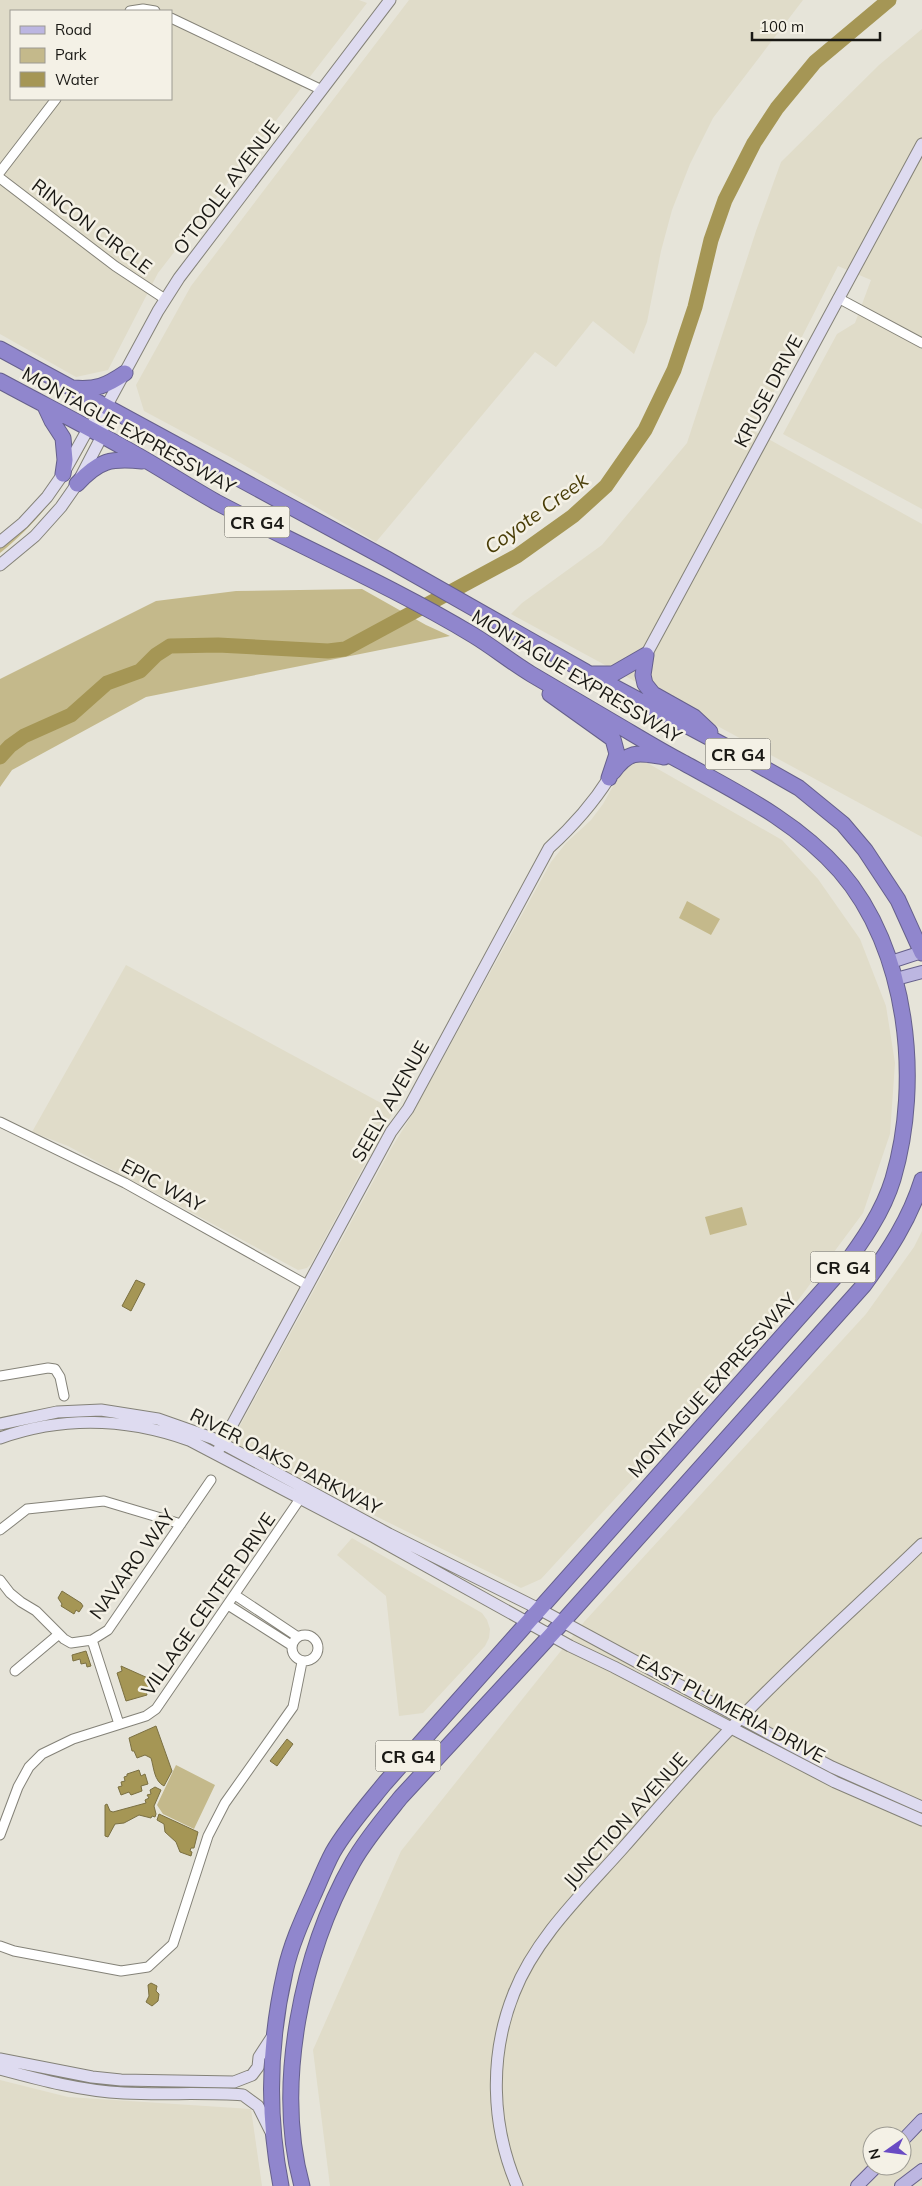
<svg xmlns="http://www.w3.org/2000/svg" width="922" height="2186" viewBox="0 0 922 2186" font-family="Mulish,sans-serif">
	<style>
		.built { fill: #e0dcc9; fill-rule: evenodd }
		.green { fill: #c4b98b }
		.water { fill: #a59655; stroke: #7b7042 }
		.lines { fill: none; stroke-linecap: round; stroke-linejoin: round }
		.river { stroke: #a59655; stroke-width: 15 }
		.street-casing { stroke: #848278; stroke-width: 11 }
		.secondary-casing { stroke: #848278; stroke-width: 13 }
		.primary-casing { stroke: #66608c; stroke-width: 14 }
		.highway-casing { stroke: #66608c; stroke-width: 17 }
		.street { stroke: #fff; stroke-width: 9 }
		.secondary { stroke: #dedbf0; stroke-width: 11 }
		.primary { stroke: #bcb6e1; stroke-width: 12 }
		.highway { stroke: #9086cd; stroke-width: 15 }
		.labels { text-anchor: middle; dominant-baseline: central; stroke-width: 5; stroke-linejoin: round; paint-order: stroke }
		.shield { fill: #f4f1e6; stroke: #5b5953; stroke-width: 1 }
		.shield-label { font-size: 18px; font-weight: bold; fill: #191814 }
		.street-label { font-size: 19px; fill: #191814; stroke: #f4f1e6 }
		.water-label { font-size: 20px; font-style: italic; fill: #493d07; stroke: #f4f1e6 }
	</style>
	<rect width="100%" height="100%" fill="#e6e4d9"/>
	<path class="built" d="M 0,0 L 359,0 L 367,3 L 158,273 L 108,370 L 76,377 L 0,334 ZM 11,11 L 171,11 L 171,99 L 11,99 Z
		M 409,0 L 803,0 L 713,118 L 690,164 L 672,210 L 661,251 L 647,322 L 634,354 L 593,321 L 556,367 L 535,352 L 376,542 L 232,458 L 144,411 L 136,385 L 191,286 Z
		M 922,29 L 922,509 L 783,434 L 837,334 L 855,323 L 871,280 L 838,266 L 754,431 L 922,524 L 922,837 L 511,614 L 522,603 L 602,545 L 687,443 L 756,231 L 781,162 L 879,65 Z
		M 637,757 L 782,840 L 818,879 L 860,939 L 886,1006 L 895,1063 L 890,1134 L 863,1213 L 799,1299 L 541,1579 L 521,1588 L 230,1444 L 392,1147 L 410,1118 L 551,862 L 566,843 L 591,820 L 603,804 L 622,770 Z
		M 126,965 L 394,1110 L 311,1264 L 307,1268 L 298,1270 L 68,1146 L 32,1132 Z
		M 922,1231 L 922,2186 L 330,2186 L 313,2050 L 401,1851 L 584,1622 L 866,1314 L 914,1247 ZM 872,2136 L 902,2136 L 902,2166 L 872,2166 Z
		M 352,1538 L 482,1613 L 487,1620 L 490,1629 L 489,1638 L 485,1646 L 423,1713 L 399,1716 L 386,1596 L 337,1555 Z
		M 0,2080 L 68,2097 L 251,2109 L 262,2186 L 0,2186 Z"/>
	<path class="green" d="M 86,443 L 87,444 C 64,487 39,522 0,553 L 0,547 L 14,536 Z
		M 362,589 L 426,625 L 450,636 L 146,697 L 12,770 L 0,787 L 0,679 L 156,601 L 236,591 Z
		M 687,901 L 720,919 L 711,935 L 679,918 Z
		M 742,1207 L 747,1225 L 710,1235 L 705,1217 Z
		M 176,1765 L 215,1785 L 194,1829 L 163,1814 L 157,1805 Z"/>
	<path class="water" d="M 136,1280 L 145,1284 L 131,1311 L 122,1306 Z
		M 62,1591 L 81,1603 L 83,1606 L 79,1612 L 76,1610 L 74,1614 L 61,1606 L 62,1604 L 58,1598 Z
		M 86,1651 L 91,1666 L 87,1667 L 86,1663 L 81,1664 L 80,1659 L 73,1661 L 72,1655 Z
		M 121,1666 L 150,1679 L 153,1689 L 146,1691 L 147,1695 L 126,1701 L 117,1673 L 122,1671 Z
		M 156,1726 L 172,1771 L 164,1786 C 154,1781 154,1768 151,1758 L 145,1755 L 137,1758 L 134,1751 L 132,1751 L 129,1738 Z
		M 287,1739 L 293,1744 L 277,1766 L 270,1761 Z
		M 139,1770 L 141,1776 L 145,1774 L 148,1784 L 141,1786 L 142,1791 L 131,1795 L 129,1792 L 121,1795 L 118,1787 L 122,1786 L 121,1782 L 125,1781 L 124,1777 L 127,1776 L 127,1774 Z
		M 155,1787 L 161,1790 L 154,1806 L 156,1814 L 155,1817 L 152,1816 L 151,1818 L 139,1815 L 124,1823 L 115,1824 L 108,1837 L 105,1836 L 105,1805 L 107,1804 L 110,1811 L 113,1812 L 146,1803 L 145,1800 L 149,1798 L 147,1795 L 151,1794 L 150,1790 Z
		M 159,1814 L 198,1832 L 194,1848 L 191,1848 L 190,1851 L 192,1852 L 191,1856 L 180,1852 L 176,1842 L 165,1832 L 164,1824 L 157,1820 Z
		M 151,1983 L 157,1986 L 156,1991 L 159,1994 L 158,2001 L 152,2006 L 146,2002 L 149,1996 L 148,1985 Z"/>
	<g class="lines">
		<path class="river" d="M 0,757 L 10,746 L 24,736 L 71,715 L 107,683 L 140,671 L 156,655 L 170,646 L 218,645 L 328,651 L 345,649 L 517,556 L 573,516 L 606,486 L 645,430 L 674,370 L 695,307 L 711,240 L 725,200 L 754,143 L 777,108 L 815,62 L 889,0"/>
		<g class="street-casing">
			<path id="street" d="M 130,11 L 143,9 L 155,11
				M 171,18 L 322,90
				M 0,172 L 56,99
				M 0,178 L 115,266 L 165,299
				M 838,298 L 922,343
				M 0,1122 L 125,1183 L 307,1285
				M 0,1376 L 48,1368 L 55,1369 L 60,1377 L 64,1396
				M 0,1530 L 27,1509 L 104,1501 L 181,1524
				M 0,1580 L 10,1593 L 21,1602 L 36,1611 L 64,1639 L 71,1643 L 92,1640 L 108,1630 L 211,1480
				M 235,1595 L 298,1637
				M 228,1605 L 291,1645
				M292 1648a13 13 0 1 1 26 0a13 13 0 1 1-26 0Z
				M 92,1640 L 119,1724
				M 15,1671 L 59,1634
				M 0,1835 L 18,1787 L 29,1767 L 42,1754 L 73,1739 L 146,1716 L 156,1709 L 304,1493
				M 0,1946 L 14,1951 L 121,1971 L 148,1967 L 173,1944 L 208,1836 L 225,1803 L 293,1707 L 302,1662"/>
		</g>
		<g class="secondary-casing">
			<path id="secondary" d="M 0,542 L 23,523 L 47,497 L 63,474 L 88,429 L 106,407 L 158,311 L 179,278 L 390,0
				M 0,565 L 35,536 L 61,507 L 77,484 L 102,436 L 106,407
				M 646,655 L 922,144
				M 0,1424 L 57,1412 L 101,1410 L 158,1419 L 212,1438 L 389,1534 L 539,1609 L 792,1746 L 832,1767 L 922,1807
				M 0,1438 C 62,1416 127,1418 189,1440 L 374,1537 L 570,1646 L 614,1667 L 835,1782 L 922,1820
				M 219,1449 L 391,1132 L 408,1109 L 549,848 C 573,826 592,805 609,778
				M 0,2059 L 92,2077 L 121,2080 L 234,2082 L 252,2075 L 258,2067 L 259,2057 L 274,2034
				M 0,2069 C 41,2080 82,2091 124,2093 C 164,2095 203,2092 243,2095 L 258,2106 L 272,2134
				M 517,2186 C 491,2125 489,2055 514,1993 C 536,1937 584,1892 623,1848 C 659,1807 694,1766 732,1727 C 792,1663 859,1605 922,1544"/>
		</g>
		<g class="primary-casing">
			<path id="primary" d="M 891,962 L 922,952
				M 896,979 L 922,972
				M 902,2141 L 922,2120
				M 857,2186 L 877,2166
				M 901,2186 L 922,2170"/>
		</g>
		<g class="highway-casing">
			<path id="highway" d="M 0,349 L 387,559 L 586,672 L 725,746 L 799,788 L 843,824 L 865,850 L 898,900 L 922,953
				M 0,381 C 50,408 100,433 149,462 C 171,475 193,489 216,502 C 301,547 390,585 473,635 C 493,647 511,662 531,674 C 558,690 584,705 611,721 C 635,735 659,750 684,763 C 740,794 797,822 840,871 C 908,949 922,1081 893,1179 C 883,1212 862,1242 841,1270 L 385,1783 C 368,1804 346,1829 333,1852 C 327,1863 322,1875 317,1887 C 305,1914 291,1943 285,1972 C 269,2042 267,2115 281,2186
				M 73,388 C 96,390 106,386 125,373
				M 45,406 L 52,421 L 63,438 L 65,460 L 63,474
				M 77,484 C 99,460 111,458 142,461
				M 646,655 L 643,675 L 645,684 L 653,694 L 694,717 L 710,732
				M 593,674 L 613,674 L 646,655
				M 550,694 L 613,739 L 617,754 L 609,778
				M 613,772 C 630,749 639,753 664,757
				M 302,2186 C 274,2085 302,1952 353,1862 C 366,1839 384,1818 401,1797 L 551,1635 L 864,1285 C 888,1252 910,1219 922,1180"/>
		</g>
		<use href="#street" class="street"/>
		<use href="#secondary" class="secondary"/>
		<use href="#primary" class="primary"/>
		<use href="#highway" class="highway"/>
	</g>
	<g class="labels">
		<g class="shield">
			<rect x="224.5" y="506.5" width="65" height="31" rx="4"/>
			<rect x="705.5" y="738.5" width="65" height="31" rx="4"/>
			<rect x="810.5" y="1251.5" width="65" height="31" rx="4"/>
			<rect x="375.5" y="1740.5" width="65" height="31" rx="4"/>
		</g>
		<g class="shield-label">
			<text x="257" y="522">CR G4</text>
			<text x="738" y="754">CR G4</text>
			<text x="843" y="1267">CR G4</text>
			<text x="408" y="1756">CR G4</text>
		</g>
		<g class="street-label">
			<text transform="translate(226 187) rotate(-53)">O’TOOLE AVENUE</text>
			<text transform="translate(92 226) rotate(37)">RINCON CIRCLE</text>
			<text transform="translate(768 391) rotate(-62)">KRUSE DRIVE</text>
			<text transform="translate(129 430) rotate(29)">MONTAGUE EXPRESSWAY</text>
			<text transform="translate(577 676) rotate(31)">MONTAGUE EXPRESSWAY</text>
			<text transform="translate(390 1101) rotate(-60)">SEELY AVENUE</text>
			<text transform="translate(163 1185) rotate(28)">EPIC WAY</text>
			<text transform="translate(712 1385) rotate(-48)">MONTAGUE EXPRESSWAY</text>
			<text transform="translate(286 1461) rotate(27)">RIVER OAKS PARKWAY</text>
			<text transform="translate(132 1564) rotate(-54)">NAVARO WAY</text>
			<text transform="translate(208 1604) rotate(-55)">VILLAGE CENTER DRIVE</text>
			<text transform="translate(731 1708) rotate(28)">EAST PLUMERIA DRIVE</text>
			<text transform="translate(625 1820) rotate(-48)">JUNCTION AVENUE</text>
		</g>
		<g class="water-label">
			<text transform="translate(536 513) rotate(-36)">Coyote Creek</text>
		</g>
	</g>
	<rect x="10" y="10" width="162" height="90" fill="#f4f1e6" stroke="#9c9a92"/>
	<rect x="20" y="26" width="25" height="8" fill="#bcb6e1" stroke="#9c9a92"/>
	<text x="55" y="35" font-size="15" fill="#191814">Road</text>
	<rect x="20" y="48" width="25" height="15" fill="#c4b98b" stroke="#9c9a92"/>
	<text x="55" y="60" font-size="15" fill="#191814">Park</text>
	<rect x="20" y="72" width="25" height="15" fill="#a59655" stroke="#9c9a92"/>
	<text x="55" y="85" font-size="15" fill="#191814">Water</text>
	<g transform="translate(887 2151) rotate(256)"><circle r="24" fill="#f4f1e6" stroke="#9c9a92"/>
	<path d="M0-4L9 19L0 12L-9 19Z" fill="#694bc4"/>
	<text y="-8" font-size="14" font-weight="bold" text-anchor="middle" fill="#191814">N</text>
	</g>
	<path d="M752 32v8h128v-8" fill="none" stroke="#191814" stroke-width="2.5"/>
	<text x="760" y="32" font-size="15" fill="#191814" stroke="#f4f1e6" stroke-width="4" paint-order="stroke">100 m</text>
</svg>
